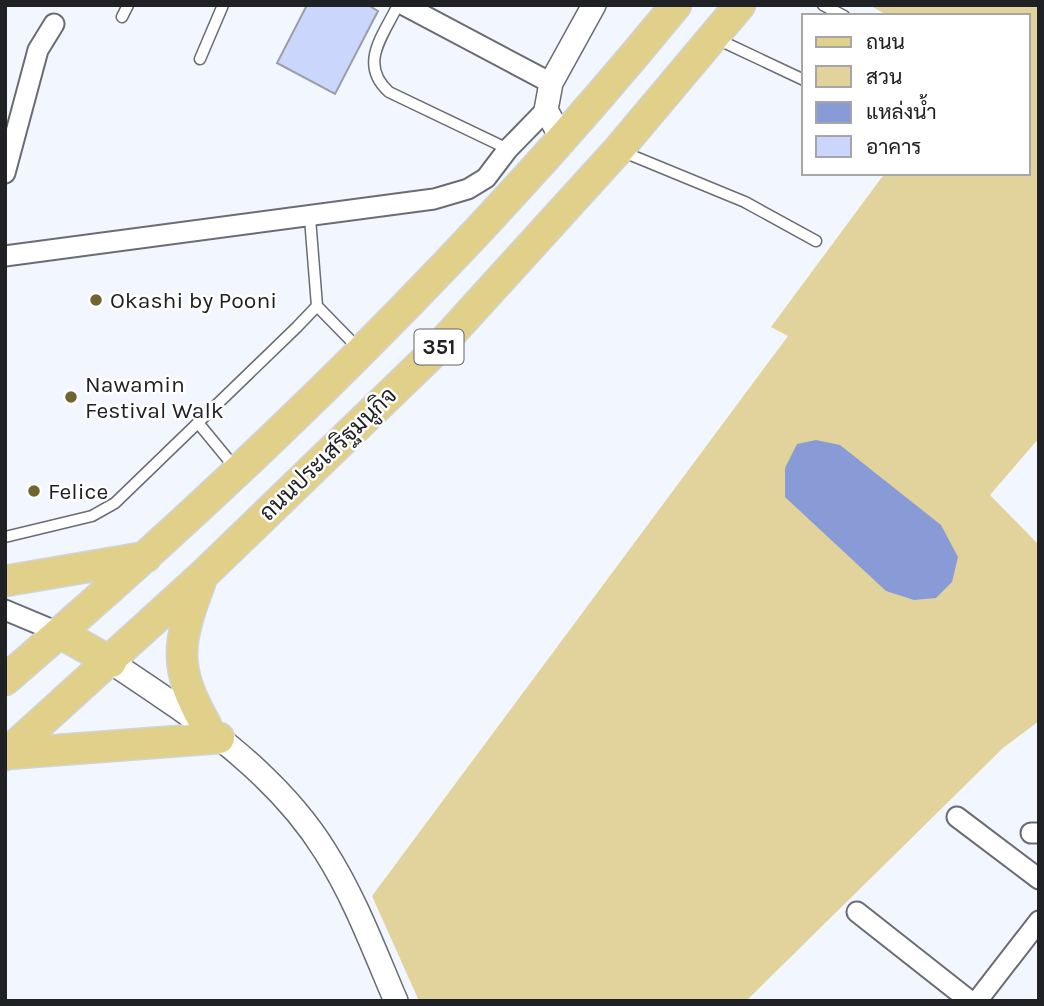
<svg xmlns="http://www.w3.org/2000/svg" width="1044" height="1006" viewBox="0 0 1044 1006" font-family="Karla,Sarabun,sans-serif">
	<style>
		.green { fill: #e1d39b }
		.water { fill: #899bd6 }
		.building { fill: #cad6fc; stroke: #9b9ea6; stroke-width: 2 }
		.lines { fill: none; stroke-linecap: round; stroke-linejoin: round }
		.service-casing { stroke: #6a6c74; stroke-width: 13 }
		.minor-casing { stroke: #6a6c74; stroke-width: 23 }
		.tertiary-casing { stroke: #6a6c74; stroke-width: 26 }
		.primary-casing { stroke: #d2d3d3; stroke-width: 33 }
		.service { stroke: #fff; stroke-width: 10 }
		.minor { stroke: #fff; stroke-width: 19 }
		.tertiary { stroke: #fff; stroke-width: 23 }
		.primary { stroke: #e0d089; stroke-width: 30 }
		.poi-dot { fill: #706431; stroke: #fff; stroke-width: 2.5 }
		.labels { text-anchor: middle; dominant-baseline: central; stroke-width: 5; stroke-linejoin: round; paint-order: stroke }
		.shield { fill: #fff; stroke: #636466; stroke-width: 2 }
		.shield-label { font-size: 21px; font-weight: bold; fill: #202124 }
		.poi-label { font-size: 23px; fill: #202124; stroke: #fff; text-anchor: start }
		.street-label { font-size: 23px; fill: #202124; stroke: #fff }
	</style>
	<rect width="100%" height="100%" fill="#f2f6ff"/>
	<path class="green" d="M 869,5 L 1039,5 L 1039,438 L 990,495 L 1039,545 L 1039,721 L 1003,748 L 746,1001 L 419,1001 L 372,896 L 788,336 L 771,327 L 885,173 L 1028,173 L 1028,16 L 889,16 Z"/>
	<path class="water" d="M 816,440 L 840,445 L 941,525 L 958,557 L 952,582 L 936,598 L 914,600 L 886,591 L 785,497 L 785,468 L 797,444 Z"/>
	<path class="building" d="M 307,5 L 368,5 L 378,11 L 335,94 L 277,63 Z"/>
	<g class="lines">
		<g class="service-casing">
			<path id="service" d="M 398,5 C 383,36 358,64 389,92 L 508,149
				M 823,5 L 844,16
				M 122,17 L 128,5
				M 717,39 L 804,80
				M 200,59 L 223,5
				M 621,151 L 745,202 L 816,241
				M 317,306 L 358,348
				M 199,424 L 236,469
				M 5,537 L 92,516 L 115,503 L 297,327 L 317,306 L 310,218"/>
		</g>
		<g class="minor-casing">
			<path id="minor" d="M 404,5 L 551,83
				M 5,173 L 38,50 L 54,24
				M 5,256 L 434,199 L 468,189 L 486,178 L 508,149 L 546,110
				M 5,610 L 60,633
				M 957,817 L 1039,879
				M 1031,833 L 1039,833
				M 857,912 L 970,1001
				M 977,1001 L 1039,921"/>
		</g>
		<g class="tertiary-casing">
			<path id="tertiary" d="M 563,141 L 546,110 L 551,83 L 594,5
				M 111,662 C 189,714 274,769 325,851 C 355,898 374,950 396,1001"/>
		</g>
		<g class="primary-casing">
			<path id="primary" d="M 5,581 L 146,557
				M 200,583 C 177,644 173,667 206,725
				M 60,633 L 111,662
				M 5,680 C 246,473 475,251 676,5
				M 5,754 L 219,738
				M 5,755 L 202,576 L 437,349 L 618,150 L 740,5"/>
		</g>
		<use href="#service" class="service"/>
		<use href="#minor" class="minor"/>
		<use href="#tertiary" class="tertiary"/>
		<use href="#primary" class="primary"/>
	</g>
	<g class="poi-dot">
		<circle cx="96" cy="300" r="7"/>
		<circle cx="71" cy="397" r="7"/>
		<circle cx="34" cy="491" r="7"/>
	</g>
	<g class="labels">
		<rect class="shield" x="414.5" y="329.5" width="49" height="35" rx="5"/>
		<g class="shield-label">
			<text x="439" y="347">351</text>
		</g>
		<g class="poi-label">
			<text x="110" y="300">Okashi by Pooni</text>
			<text x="85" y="384">Nawamin<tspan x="85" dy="26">Festival Walk</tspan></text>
			<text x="48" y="491">Felice</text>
		</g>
		<g class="street-label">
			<text transform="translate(328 454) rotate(-44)">ถนนประเสริฐมนูกิจ</text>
		</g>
	</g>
	<rect width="1044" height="1006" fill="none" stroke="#202124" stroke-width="14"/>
	<rect x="802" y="14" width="228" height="161" fill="#ffffff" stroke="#a6a6a7" stroke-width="2"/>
	<rect x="816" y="37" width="35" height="10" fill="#e0d089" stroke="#a6a6a7" stroke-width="2"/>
	<text x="866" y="49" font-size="21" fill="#202124">ถนน</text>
	<rect x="816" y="66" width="35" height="21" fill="#e1d39b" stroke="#a6a6a7" stroke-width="2"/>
	<text x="866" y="84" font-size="21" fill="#202124">สวน</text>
	<rect x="816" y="102" width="35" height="21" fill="#899bd6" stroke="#a6a6a7" stroke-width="2"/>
	<text x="866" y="119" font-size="21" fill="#202124">แหล่งน้ำ</text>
	<rect x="816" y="136" width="35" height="21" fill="#cad6fc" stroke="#a6a6a7" stroke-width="2"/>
	<text x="866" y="154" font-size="21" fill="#202124">อาคาร</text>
</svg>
